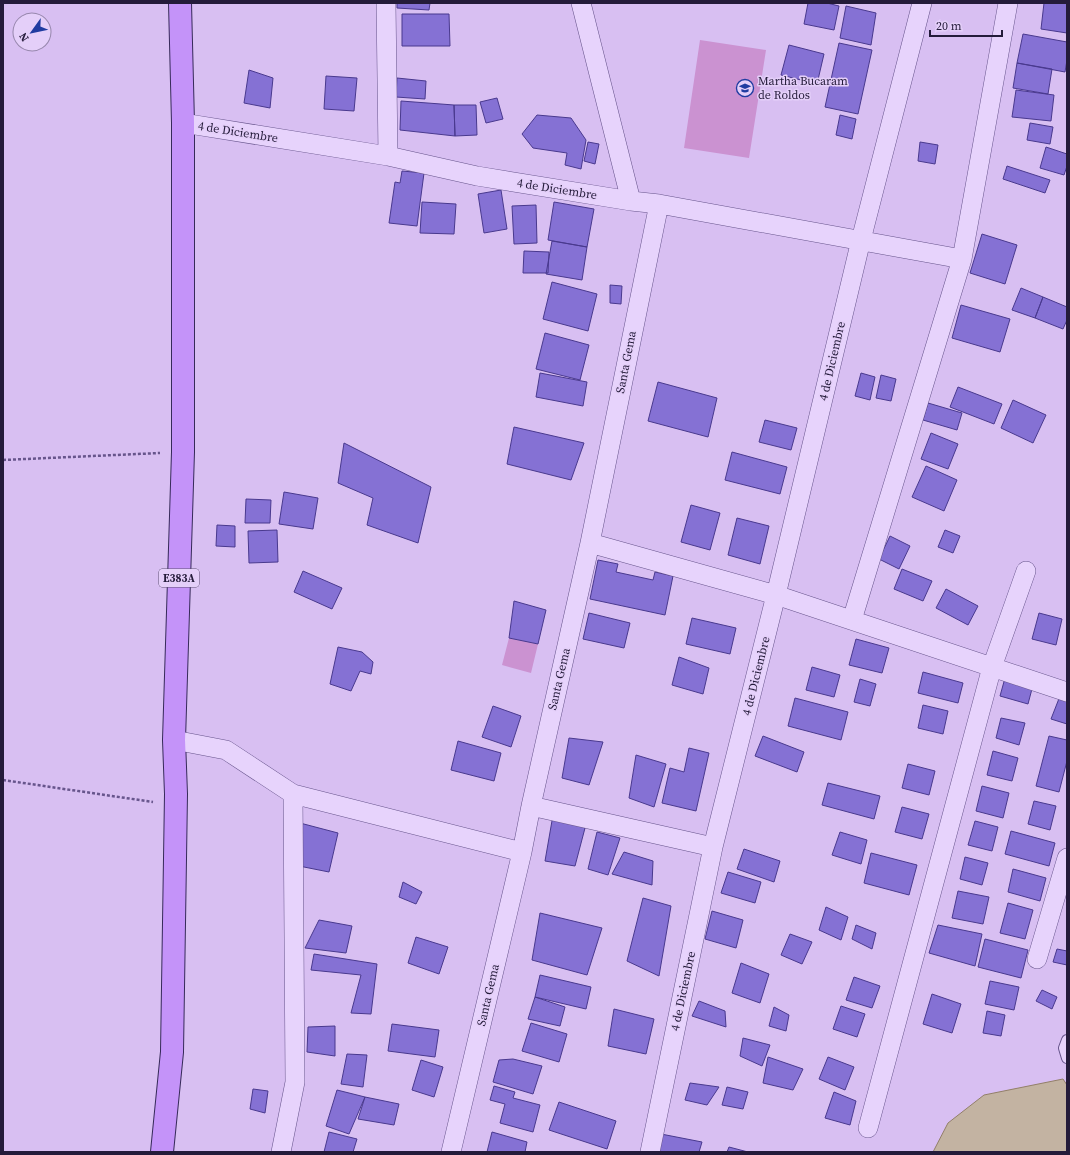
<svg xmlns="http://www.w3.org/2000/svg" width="1070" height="1155" viewBox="0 0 1070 1155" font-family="'Source Serif 4',serif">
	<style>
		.green { fill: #cb92d1 }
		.water { fill: #c3b3a2; stroke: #927f69 }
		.building { fill: #8571d4; stroke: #49398e }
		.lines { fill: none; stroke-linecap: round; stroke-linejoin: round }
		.lane-casing { stroke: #67558c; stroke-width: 12 }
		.street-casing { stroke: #67558c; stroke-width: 20 }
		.primary-casing { stroke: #362a59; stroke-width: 24 }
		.path { stroke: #67558c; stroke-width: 2.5; stroke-dasharray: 3 2; stroke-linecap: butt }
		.lane { stroke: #e7d3fc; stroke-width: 10 }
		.street { stroke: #e7d3fc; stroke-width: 19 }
		.primary { stroke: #c493f9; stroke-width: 22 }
		.labels { text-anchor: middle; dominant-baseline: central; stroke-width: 3; stroke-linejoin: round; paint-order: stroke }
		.shield { fill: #e4cff9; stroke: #5e5173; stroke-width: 1 }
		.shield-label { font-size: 11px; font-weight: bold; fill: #241b3a }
		.poi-label { font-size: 12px; fill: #241b3a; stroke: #e4cff9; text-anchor: start }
		.street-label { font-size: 12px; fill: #241b3a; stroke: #e4cff9 }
	</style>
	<rect width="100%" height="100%" fill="#d8bff2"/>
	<path class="green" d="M 700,40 L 766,50 L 749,158 L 684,148 Z
		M 509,638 L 538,644 L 531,673 L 502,665 Z"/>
	<path class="water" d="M 1063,1079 L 1067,1085 L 1067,1152 L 933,1152 L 948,1123 L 984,1095 Z"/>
	<path class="building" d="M 397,3 L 430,3 L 429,10 L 397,8 Z
		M 808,3 L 827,3 L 839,6 L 834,30 L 804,24 Z
		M 1044,3 L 1067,3 L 1067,33 L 1041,29 Z
		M 846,6 L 876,13 L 871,45 L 840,38 Z
		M 402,14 L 449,14 L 450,46 L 402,46 Z
		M 1023,34 L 1067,42 L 1067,60 L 1065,72 L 1017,63 Z
		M 839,43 L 872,50 L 858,114 L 825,107 Z
		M 789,45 L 824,54 L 817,84 L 781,75 Z
		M 1017,63 L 1052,69 L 1048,94 L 1013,88 Z
		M 249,70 L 273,78 L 270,108 L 244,103 Z
		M 326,76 L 357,78 L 354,111 L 324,109 Z
		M 397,78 L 426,81 L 425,99 L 396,97 Z
		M 1016,90 L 1054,95 L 1051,121 L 1012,117 Z
		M 497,98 L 503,119 L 486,123 L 480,102 Z
		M 401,101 L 454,105 L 455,136 L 400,130 Z
		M 454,105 L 476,105 L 477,135 L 455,136 Z
		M 537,115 L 571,118 L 586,140 L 581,169 L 565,165 L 567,153 L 533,148 L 522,134 Z
		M 840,115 L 856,119 L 852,139 L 836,135 Z
		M 1030,123 L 1053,127 L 1050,144 L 1027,140 Z
		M 588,142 L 599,144 L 595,164 L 584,161 Z
		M 920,142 L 938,145 L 935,164 L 918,161 Z
		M 1046,147 L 1067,154 L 1067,166 L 1064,175 L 1040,168 Z
		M 1007,166 L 1050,180 L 1045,193 L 1003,179 Z
		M 402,171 L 424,173 L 417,226 L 389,223 L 395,182 L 400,183 Z
		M 501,190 L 507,229 L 484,233 L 478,194 Z
		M 422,202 L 456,204 L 454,234 L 420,233 Z
		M 554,202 L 594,209 L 587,247 L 548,240 Z
		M 536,205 L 537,243 L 514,244 L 512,206 Z
		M 982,234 L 1017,245 L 1005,284 L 970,273 Z
		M 552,241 L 587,247 L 582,280 L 546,274 Z
		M 524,251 L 549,252 L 548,273 L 523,273 Z
		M 552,282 L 597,294 L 588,331 L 543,319 Z
		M 610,285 L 622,286 L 621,304 L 610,303 Z
		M 1021,288 L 1043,297 L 1035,318 L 1012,310 Z
		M 1043,297 L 1067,307 L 1067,320 L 1063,329 L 1035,318 Z
		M 961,305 L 1010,319 L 1000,352 L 952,338 Z
		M 545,333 L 589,345 L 580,380 L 536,369 Z
		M 540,373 L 587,382 L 583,406 L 536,397 Z
		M 861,373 L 875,377 L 870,400 L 855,396 Z
		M 881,375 L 896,379 L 891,401 L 876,398 Z
		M 658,382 L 717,398 L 708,437 L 648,421 Z
		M 958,387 L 1002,404 L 994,424 L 950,407 Z
		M 1013,400 L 1046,415 L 1033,443 L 1001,428 Z
		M 928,403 L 962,413 L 957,430 L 923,420 Z
		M 765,420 L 797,428 L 791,450 L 759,442 Z
		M 514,427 L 584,443 L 571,480 L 507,464 Z
		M 931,433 L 958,444 L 948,469 L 921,459 Z
		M 344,443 L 431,487 L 418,543 L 367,525 L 373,498 L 338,483 Z
		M 732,452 L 787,467 L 780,494 L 725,480 Z
		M 926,466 L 957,480 L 944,511 L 912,497 Z
		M 284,492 L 318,498 L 313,529 L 279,524 Z
		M 246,499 L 271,500 L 270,523 L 245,523 Z
		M 691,505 L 720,513 L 710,550 L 681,542 Z
		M 737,518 L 769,526 L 760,564 L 728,555 Z
		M 217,525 L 235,526 L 235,547 L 216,546 Z
		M 277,530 L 278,562 L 249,563 L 248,531 Z
		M 945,530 L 960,536 L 953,553 L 938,547 Z
		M 890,536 L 910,546 L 899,569 L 879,559 Z
		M 598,560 L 618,564 L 616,572 L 653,580 L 655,572 L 673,576 L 665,615 L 590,599 Z
		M 902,569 L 932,581 L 923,601 L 894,589 Z
		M 303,571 L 342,588 L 332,609 L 294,592 Z
		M 946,589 L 978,606 L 968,625 L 936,608 Z
		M 514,601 L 546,610 L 538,644 L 509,638 Z
		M 589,613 L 630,623 L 624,648 L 583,639 Z
		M 1039,613 L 1062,619 L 1056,645 L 1032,639 Z
		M 692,618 L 736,628 L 730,654 L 686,644 Z
		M 856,639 L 889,648 L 882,673 L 849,665 Z
		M 338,647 L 362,652 L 373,662 L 371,674 L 360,671 L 351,691 L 330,684 Z
		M 679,657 L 709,668 L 703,694 L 672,685 Z
		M 812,667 L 840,675 L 834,697 L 806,690 Z
		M 923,672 L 963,683 L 958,703 L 918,693 Z
		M 1005,678 L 1033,685 L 1028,704 L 1000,696 Z
		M 860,679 L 876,684 L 870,706 L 854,702 Z
		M 1060,696 L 1067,699 L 1067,724 L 1051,719 Z
		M 795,698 L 848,712 L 841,740 L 788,726 Z
		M 923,705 L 948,711 L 943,734 L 918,728 Z
		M 493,706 L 521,716 L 511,747 L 482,737 Z
		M 1001,718 L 1025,723 L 1019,745 L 996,738 Z
		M 763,736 L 804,752 L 797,772 L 755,756 Z
		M 1049,736 L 1067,740 L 1067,761 L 1059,792 L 1036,786 Z
		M 569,738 L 603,742 L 589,785 L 562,778 Z
		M 458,741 L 501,753 L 494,781 L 451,770 Z
		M 689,748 L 709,753 L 696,811 L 662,803 L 670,768 L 684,772 Z
		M 993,751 L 1018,758 L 1012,781 L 987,775 Z
		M 636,755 L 666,764 L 654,807 L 629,798 Z
		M 908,764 L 935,771 L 929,795 L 902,788 Z
		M 828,783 L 880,796 L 874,819 L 822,805 Z
		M 982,786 L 1009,793 L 1003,818 L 976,811 Z
		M 1034,801 L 1056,806 L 1050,830 L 1028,824 Z
		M 902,807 L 929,814 L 922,839 L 895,832 Z
		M 553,815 L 585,828 L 575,866 L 545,861 Z
		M 975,821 L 998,827 L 992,851 L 968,845 Z
		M 300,823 L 338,833 L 329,872 L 299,866 Z
		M 1011,831 L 1055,843 L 1049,866 L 1005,854 Z
		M 597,832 L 620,838 L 608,875 L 588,869 Z
		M 840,832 L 867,840 L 861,864 L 832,855 Z
		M 744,849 L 780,861 L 774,882 L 737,869 Z
		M 624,852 L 653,861 L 652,885 L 612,874 Z
		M 871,853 L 917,865 L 909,895 L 864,883 Z
		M 965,857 L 988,863 L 982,885 L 960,879 Z
		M 1013,869 L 1046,878 L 1040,901 L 1008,892 Z
		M 728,872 L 761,882 L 755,903 L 721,893 Z
		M 403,882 L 422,892 L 416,904 L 399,897 Z
		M 958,891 L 989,897 L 983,924 L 952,918 Z
		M 643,898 L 671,906 L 659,976 L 627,961 Z
		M 1008,903 L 1033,910 L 1025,939 L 1000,933 Z
		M 826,907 L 848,917 L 841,940 L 819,930 Z
		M 712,911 L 743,920 L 736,948 L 705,939 Z
		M 540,913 L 602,928 L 587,975 L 532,960 Z
		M 319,920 L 352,926 L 346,953 L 305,948 Z
		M 856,925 L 876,933 L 872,949 L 852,939 Z
		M 938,925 L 982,934 L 975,966 L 929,953 Z
		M 790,934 L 812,942 L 802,964 L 781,955 Z
		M 416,937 L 448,947 L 439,974 L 408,963 Z
		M 985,939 L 1028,950 L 1021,978 L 978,967 Z
		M 1057,949 L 1067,951 L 1067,965 L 1053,962 Z
		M 314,954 L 377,964 L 371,1014 L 351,1013 L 361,975 L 311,970 Z
		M 741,963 L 769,974 L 760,1003 L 732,993 Z
		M 540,975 L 591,987 L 586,1009 L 535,997 Z
		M 854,977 L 880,986 L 872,1008 L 846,1000 Z
		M 990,981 L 1019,987 L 1014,1010 L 985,1004 Z
		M 1042,990 L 1057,997 L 1052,1009 L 1036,1001 Z
		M 932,994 L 961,1004 L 952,1033 L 923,1024 Z
		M 535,997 L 565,1007 L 560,1026 L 528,1019 Z
		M 699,1001 L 725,1011 L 726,1027 L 692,1016 Z
		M 841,1006 L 865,1014 L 857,1037 L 833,1029 Z
		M 774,1007 L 789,1015 L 786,1031 L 769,1026 Z
		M 614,1009 L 654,1019 L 646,1054 L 608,1046 Z
		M 987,1011 L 1005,1015 L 1001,1036 L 983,1033 Z
		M 531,1023 L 567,1034 L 559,1062 L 522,1051 Z
		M 392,1024 L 439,1030 L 435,1057 L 388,1051 Z
		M 335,1026 L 335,1056 L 307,1052 L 308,1027 Z
		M 743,1038 L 770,1045 L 762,1066 L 740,1056 Z
		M 347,1054 L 367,1055 L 363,1087 L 341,1084 Z
		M 768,1057 L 803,1069 L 793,1090 L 763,1083 Z
		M 828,1057 L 854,1067 L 845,1090 L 819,1079 Z
		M 513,1059 L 542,1066 L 533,1094 L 493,1082 L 499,1060 Z
		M 421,1060 L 443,1067 L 434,1097 L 412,1090 Z
		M 690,1083 L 719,1087 L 707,1105 L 685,1100 Z
		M 494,1086 L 515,1092 L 513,1098 L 540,1105 L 533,1132 L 500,1123 L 505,1104 L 490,1100 Z
		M 727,1087 L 748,1092 L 743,1109 L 722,1105 Z
		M 253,1089 L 268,1091 L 265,1113 L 250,1109 Z
		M 337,1090 L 365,1097 L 349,1134 L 326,1126 Z
		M 834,1092 L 856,1101 L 850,1125 L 825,1118 Z
		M 365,1097 L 399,1104 L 394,1125 L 358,1119 Z
		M 559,1102 L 616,1121 L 607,1149 L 549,1130 Z
		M 329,1132 L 357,1139 L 353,1152 L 324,1152 Z
		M 492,1132 L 527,1142 L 525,1152 L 487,1152 Z
		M 661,1134 L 702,1142 L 699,1152 L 658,1152 Z
		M 729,1147 L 748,1152 L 727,1152 Z"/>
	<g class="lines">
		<g class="lane-casing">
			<path id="lane" d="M 1067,1040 L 1064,1048 L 1067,1058"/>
		</g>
		<g class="street-casing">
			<path id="street" d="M 386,3 L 388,156
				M 581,3 L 631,201
				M 183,123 L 388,156 L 477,176 L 631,201 L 659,204 L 962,259
				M 590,543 L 776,595 L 1067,692
				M 852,620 L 962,259 L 1008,3
				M 174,740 L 226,750 L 293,794 L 522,852
				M 531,806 L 713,847
				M 1037,959 L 1067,858
				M 868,1128 L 992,667 L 1026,571
				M 281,1152 L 295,1082 L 293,794
				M 451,1152 L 522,852 L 531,806 L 590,543 L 659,204
				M 650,1152 L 713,847 L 776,595 L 861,240 L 922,3"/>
		</g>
		<g class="primary-casing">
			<path id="primary" d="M 162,1152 L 172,1052 L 176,794 L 174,740 L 183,452 L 183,123 L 180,3"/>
		</g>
		<path class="path" d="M 3,460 L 160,453
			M 3,780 L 153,802"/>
		<use href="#lane" class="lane"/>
		<use href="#street" class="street"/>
		<use href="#primary" class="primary"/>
	</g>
	<defs>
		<g id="school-ring" transform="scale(0.9)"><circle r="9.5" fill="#e4cff9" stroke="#203ca1" stroke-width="1.5"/><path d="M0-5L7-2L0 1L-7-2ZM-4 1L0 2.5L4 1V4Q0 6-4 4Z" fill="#203ca1"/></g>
	</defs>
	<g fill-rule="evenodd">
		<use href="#school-ring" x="745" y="88"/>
	</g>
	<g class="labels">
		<rect class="shield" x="159" y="569" width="40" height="18" rx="3"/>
		<g class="shield-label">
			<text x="179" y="578">E383A</text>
		</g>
		<g class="poi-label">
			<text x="758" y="81">Martha Bucaram<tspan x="758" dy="14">de Roldos</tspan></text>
		</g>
		<g class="street-label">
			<text transform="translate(238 132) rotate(9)">4 de Diciembre</text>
			<text transform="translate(557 189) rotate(9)">4 de Diciembre</text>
			<text transform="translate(832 361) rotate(-77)">4 de Diciembre</text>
			<text transform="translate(626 362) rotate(-79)">Santa Gema</text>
			<text transform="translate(756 676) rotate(-76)">4 de Diciembre</text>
			<text transform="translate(559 679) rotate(-77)">Santa Gema</text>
			<text transform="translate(683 991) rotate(-78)">4 de Diciembre</text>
			<text transform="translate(488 995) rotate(-77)">Santa Gema</text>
		</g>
	</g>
	<rect width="1070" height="1155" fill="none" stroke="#241b3a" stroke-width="8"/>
	<g transform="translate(32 32) rotate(237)"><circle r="19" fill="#e4cff9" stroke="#9787ad"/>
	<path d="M0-3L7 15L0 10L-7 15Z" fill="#203ca1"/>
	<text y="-6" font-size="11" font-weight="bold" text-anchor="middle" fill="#241b3a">N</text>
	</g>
	<path d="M930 30v6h72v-6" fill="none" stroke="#241b3a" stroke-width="2"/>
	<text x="936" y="30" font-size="12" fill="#241b3a" stroke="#e4cff9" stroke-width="3" paint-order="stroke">20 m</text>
</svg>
